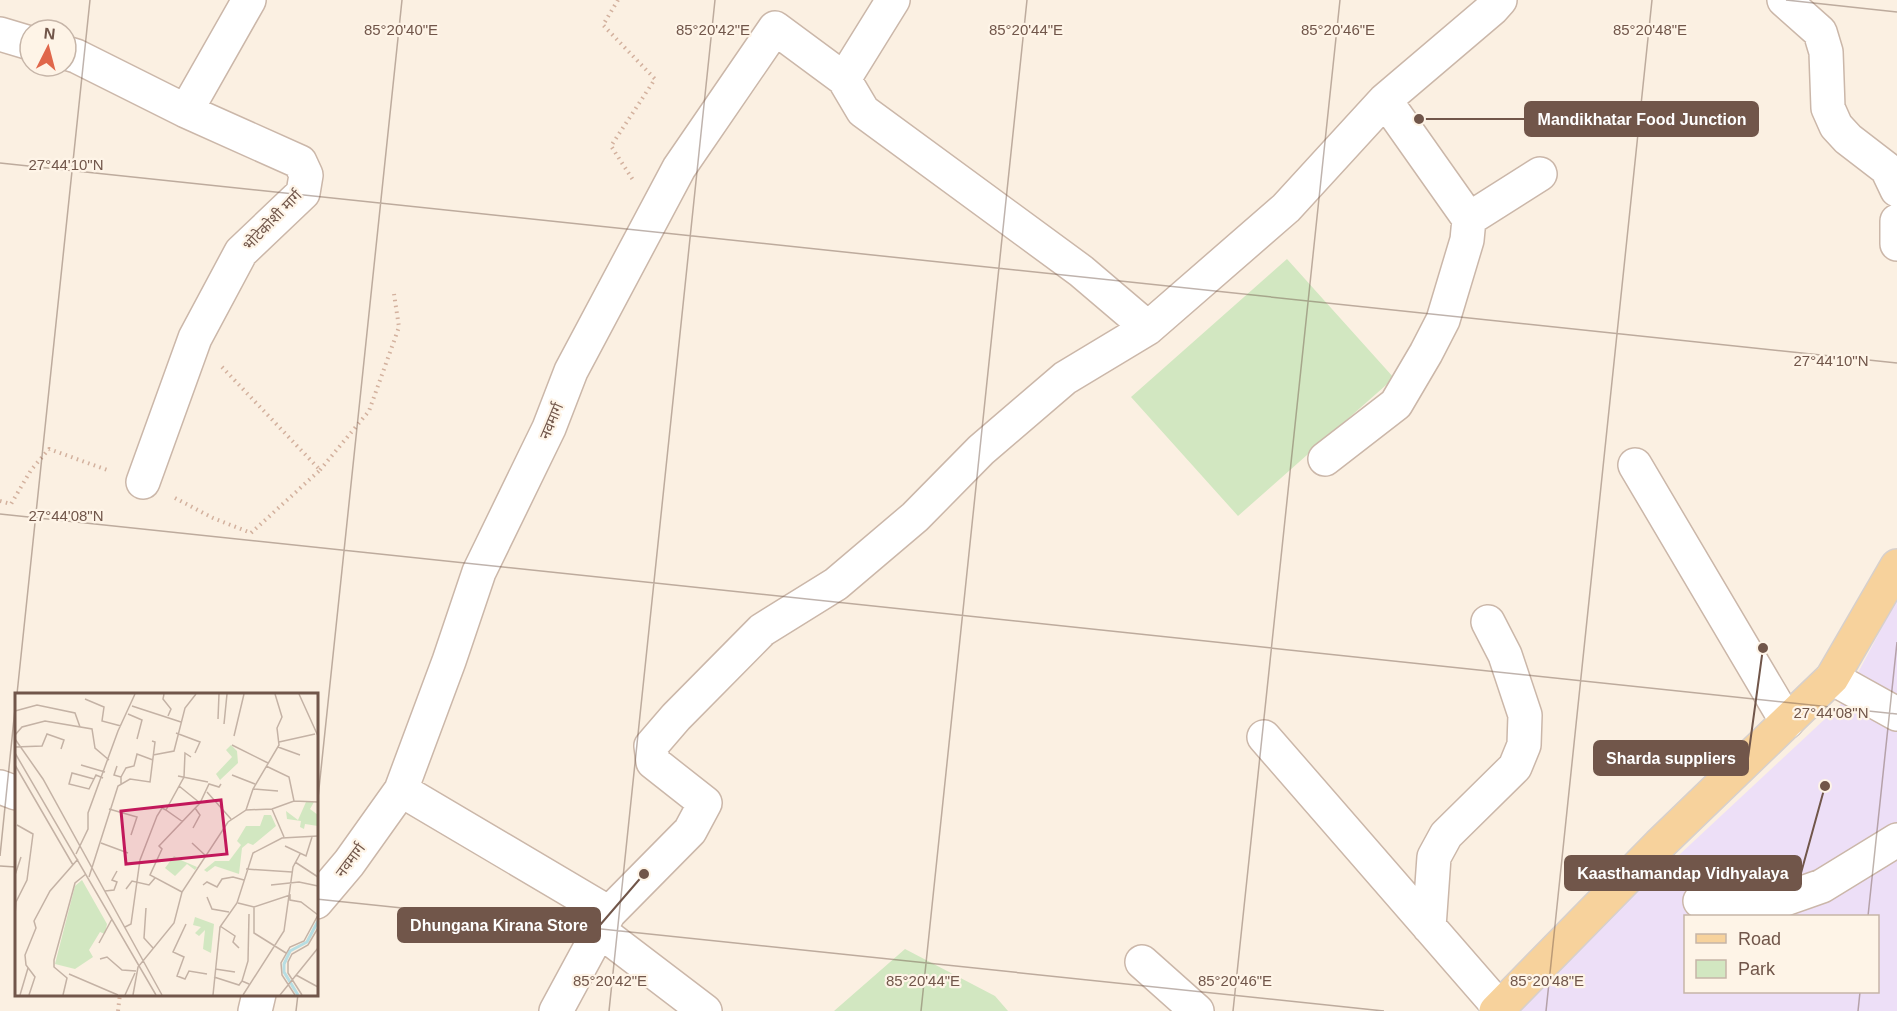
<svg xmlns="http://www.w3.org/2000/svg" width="1897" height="1011" viewBox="0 0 1897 1011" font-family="Helvetica,'Noto Sans Devanagari',sans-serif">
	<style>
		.education { fill: #eddff7; fill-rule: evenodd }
		.green { fill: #d2e7c1 }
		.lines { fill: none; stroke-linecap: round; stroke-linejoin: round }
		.minor-casing { stroke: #cbb7a9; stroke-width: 36 }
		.major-casing { stroke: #d7d0cc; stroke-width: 36 }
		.path { stroke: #d3b19e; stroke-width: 4; stroke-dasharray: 1.5 4.5; stroke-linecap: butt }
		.minor { stroke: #fff; stroke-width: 33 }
		.major { stroke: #f7d29c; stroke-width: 33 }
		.ticks { fill: none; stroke: #71564a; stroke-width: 1.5; stroke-opacity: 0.45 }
		.labels { text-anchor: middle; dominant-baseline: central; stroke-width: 4.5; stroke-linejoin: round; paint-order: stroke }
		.street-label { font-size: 15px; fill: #71564a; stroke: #fef4e7 }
		.inset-river { fill: none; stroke: #b7dee3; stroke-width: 3 }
		.inset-road { fill: none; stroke: #c4b2a5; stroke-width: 1.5 }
		.view { fill: #c2185b; fill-opacity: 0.15; stroke: #c2185b; stroke-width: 3 }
		.inset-edge { fill: none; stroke: #71564a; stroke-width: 3 }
		.ticks-label { font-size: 15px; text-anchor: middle; fill: #71564a; stroke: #fef4e7; stroke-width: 4.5; stroke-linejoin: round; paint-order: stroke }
		.leader { fill: none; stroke: #71564a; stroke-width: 2 }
		.callout-dot { fill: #71564a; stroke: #fef4e7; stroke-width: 2 }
		.callout { fill: #71564a; stroke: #71564a; stroke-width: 2 }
		.callout-label { font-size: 16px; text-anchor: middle; font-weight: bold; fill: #fff }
	</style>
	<rect width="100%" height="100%" fill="#fbf0e2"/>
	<path class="education" d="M 1897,599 L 1897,1011 L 1518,1011 L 1539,957 L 1664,869 L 1842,703 ZM 1686,916 L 1878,916 L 1878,992 L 1686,992 Z"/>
	<path class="green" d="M 1287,259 L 1394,378 L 1238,516 L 1131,397 Z
		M 905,949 L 995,996 L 1008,1011 L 834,1011 Z"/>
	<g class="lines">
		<g class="minor-casing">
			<path id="minor" d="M 893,0 L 844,79 L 863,111 L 1081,271 L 1148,328
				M 1784,0 L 1820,32 L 1826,52 L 1828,108 L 1836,126 L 1848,139 L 1887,169 L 1897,190
				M 0,34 L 30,43
				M 66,53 L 76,56 L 186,111 L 300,162 L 306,175 L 303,193 L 241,252 L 195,338 L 143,482
				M 186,111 L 249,0
				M 1469,219 L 1540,174
				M 1897,221 L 1897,244
				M 1325,459 L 1396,404 L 1426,353 L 1443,320 L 1467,240 L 1469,219 L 1385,100
				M 1635,465 L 1787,722
				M 1832,678 L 1897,714
				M 1264,737 L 1499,1007
				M 0,787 L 16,793
				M 401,790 L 609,913
				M 1700,901 L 1771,904 L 1822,886 L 1897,840
				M 316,902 L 349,863 L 401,790 L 449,661 L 479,572 L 549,428 L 571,371 L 679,168 L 775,28 L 844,79
				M 1429,927 L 1434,857 L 1446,835 L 1515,767 L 1524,745 L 1525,715 L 1505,655 L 1488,622
				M 600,931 L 705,1011
				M 1142,962 L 1197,1011
				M 255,1011 L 259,994
				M 556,1011 L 609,913 L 690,831 L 705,803 L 653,762 L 651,746 L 676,717 L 762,630 L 836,584 L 915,517 L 981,450 L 1065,378 L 1148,328 L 1286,208 L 1385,100 L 1492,9 L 1500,0"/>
		</g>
		<g class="major-casing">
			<path id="major" d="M 1496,1011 L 1659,845 L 1832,678 L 1897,566"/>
		</g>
		<path class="path" d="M 618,0 L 603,25 L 655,79 L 611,146 L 633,180
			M 320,470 L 369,411 L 399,327 L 394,294
			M 175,498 L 213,518 L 251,533 L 320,470 L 222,367
			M 0,501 L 11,504 L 31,470 L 49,449 L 110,471
			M 118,1011 L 120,994"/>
		<use href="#minor" class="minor"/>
		<use href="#major" class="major"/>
	</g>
	<path class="ticks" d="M 1786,0 L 1897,12M 0,163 L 1897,363M 0,514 L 1897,714M 17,694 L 90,0M 316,817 L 402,0M 0,856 L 16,699M 0,866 L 16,867M 316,899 L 1384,1011M 1868,916 L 1897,642M 296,1011 L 298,994M 609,1011 L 715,0M 921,1011 L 1027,0M 1233,1011 L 1340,0M 1546,1011 L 1652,0M 1858,1011 L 1860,992"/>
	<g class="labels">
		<g class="street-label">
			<text transform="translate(272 220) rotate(-46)">भोटेकोशी मार्ग</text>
			<text transform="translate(551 421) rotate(-67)">नवमार्ग</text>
			<text transform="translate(350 860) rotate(-53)">नवमार्ग</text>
		</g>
	</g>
	<g transform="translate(15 693)">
		<rect width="303" height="303" fill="#fbf0e2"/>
		<path d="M 216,52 L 222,58 L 223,70 L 205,87 L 201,81 L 217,64 L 211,57 ZM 291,109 L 299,109 L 295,116 L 303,122 L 303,133 L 290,131 L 289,136 L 285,134 L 286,128 L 272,126 L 271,118 L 283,127 ZM 249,122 L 256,122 L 261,133 L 238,152 L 233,150 L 227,155 L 224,181 L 200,173 L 192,179 L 189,177 L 200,168 L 214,168 L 226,152 L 222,148 L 231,133 L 245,133 ZM 159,163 L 168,168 L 182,174 L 180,177 L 172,171 L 160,183 L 150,175 ZM 67,187 L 92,231 L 90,241 L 85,239 L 74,257 L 78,264 L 60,276 L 40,271 L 60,193 ZM 180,224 L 199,231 L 196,260 L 188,256 L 190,237 L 184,243 L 180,240 L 186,234 L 178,232 Z" fill="#d2e7c1"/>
		<path class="inset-river" d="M 283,302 L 269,279 L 269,271 L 275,258 L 292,249 L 303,228"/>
		<path class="inset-road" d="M 149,1 L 148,6 L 156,16 L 153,23M 284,1 L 303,43M 70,6 L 89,14 L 87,28 L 106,33M 117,13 L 166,29M 0,18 L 22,12 L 60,20 L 65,34M 113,21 L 127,27 L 122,46M 203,26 L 204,1M 209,31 L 212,1M 161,40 L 185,49 L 180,60M 0,42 L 7,34 L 30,28 L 77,36 L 80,55 L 94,67M 219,43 L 229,1M 0,46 L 28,86 L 147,302M 264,49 L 300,41M 217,52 L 253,70M 0,54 L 27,53 L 32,41 L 49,47 L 46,56M 263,54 L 285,62M 0,60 L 141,302M 138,62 L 159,58 L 170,15 L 181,1M 0,72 L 58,172M 66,72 L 90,79M 102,73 L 99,82 L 106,84 L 106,92M 251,73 L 274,84 L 279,108M 217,82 L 240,91M 163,83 L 193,89M 106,84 L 111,75 L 119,73 L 122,61 L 138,67M 79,86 L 57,80 L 54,91 L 74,96 L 81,82 L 88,85M 164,93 L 185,110M 238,96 L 263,98M 192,99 L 216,126M 94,116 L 122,124 L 116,142M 257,116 L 269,144M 231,117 L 257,116 L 279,108 L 303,109M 168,129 L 151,117 L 169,84 L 170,60 L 176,64M 178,135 L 185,122 L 180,115M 86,150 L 113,160M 177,150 L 191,163M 270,153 L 291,163 L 297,144M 61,161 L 73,136 L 73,120 L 103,38 L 120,1M 280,169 L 303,184M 231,176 L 277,179M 0,182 L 6,164M 74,184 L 103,93 L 115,86 L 135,89 L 140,49 L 137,48M 188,192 L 192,189 L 202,194 L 207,186 L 218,184 L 229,187M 256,192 L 284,189 L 303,193M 111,196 L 117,188 L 134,192 L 140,185M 90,198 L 99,197 L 102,189 L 97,187 L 102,178M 167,199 L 135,182 L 147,156 L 144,153 L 185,110 L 194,91 L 204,94 L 206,91M 192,204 L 197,216 L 214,219M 223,210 L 239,214 L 275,202 L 275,207 L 286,209 L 303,222M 239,214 L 239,240 L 271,260M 131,215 L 129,245 L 138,255M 0,222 L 1,209 L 12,187 L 18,141 L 2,132M 171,231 L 158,259 L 169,264 L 162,283 L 170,286 L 174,278 L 192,281M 205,233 L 220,243 L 218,249 L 224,255M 110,234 L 116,231 L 125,167 L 142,123 L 147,115 L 151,117M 84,250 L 97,226M 85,266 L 92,264 L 107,277 L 121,278M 200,276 L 220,279M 54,281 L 103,302M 281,282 L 303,294M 199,284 L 224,292 L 227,288M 234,291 L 227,288 L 233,268 L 234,221M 5,302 L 13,275M 14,302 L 20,284 L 11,272 L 10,262 L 21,235 L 19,228 L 35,198 L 63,166M 48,302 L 52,285 L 39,274 L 39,267 L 60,190 L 71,181M 110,302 L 120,280M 118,302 L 123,274 L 159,230 L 167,199 L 213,129 L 231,117 L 238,96 L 264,52 L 262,35 L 267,24 L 260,1M 198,302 L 205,234 L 222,210 L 238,160 L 267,145 L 303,143M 228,302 L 269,238 L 278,174 L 285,161M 265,302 L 303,255M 280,302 L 267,282 L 266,270 L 275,254 L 289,248 L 303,222M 287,302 L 273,280 L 273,269 L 277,261 L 293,252 L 303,235"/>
		<path class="view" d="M 206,107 L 212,161 L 111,171 L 106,118 Z"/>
		<rect width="303" height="303" class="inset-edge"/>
	</g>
	<g class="ticks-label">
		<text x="401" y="35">85°20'40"E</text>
		<text x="713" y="35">85°20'42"E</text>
		<text x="1026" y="35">85°20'44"E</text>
		<text x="1338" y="35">85°20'46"E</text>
		<text x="1650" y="35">85°20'48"E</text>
		<text x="66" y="170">27°44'10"N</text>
		<text x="1831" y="366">27°44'10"N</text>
		<text x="66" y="521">27°44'08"N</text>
		<text x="1831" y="718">27°44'08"N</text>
		<text x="610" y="986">85°20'42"E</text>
		<text x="923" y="986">85°20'44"E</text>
		<text x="1235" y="986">85°20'46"E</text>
		<text x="1547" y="986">85°20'48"E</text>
	</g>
	<path class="leader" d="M1419 119L1525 119M1763 648L1748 758M1825 786L1801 873M644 874L600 925"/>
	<g class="callout-dot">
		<circle cx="1419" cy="119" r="6"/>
		<circle cx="1763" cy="648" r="6"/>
		<circle cx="1825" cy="786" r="6"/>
		<circle cx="644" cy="874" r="6"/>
	</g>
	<g class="callout">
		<rect x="1525" y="102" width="233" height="34" rx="6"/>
		<rect x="1594" y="741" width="154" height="34" rx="6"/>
		<rect x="1565" y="856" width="236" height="34" rx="6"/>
		<rect x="398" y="908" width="202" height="34" rx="6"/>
	</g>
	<g class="callout-label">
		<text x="1642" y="125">Mandikhatar Food Junction</text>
		<text x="1671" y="764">Sharda suppliers</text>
		<text x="1683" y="879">Kaasthamandap Vidhyalaya</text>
		<text x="499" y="931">Dhungana Kirana Store</text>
	</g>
	<rect x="1684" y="915" width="195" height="78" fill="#fef4e7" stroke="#c6b5a8" stroke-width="1.5"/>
	<rect x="1696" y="934" width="30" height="9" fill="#f7d29c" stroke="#c6b5a8" stroke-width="1.5"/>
	<text x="1738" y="945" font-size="18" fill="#71564a">Road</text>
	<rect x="1696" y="960" width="30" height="18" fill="#d2e7c1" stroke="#c6b5a8" stroke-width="1.5"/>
	<text x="1738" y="975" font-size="18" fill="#71564a">Park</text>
	<g transform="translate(48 48) rotate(6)"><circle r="28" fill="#fef4e7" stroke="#c6b5a8" stroke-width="1.5"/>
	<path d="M0-4.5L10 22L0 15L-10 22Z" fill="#e0674b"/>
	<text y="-9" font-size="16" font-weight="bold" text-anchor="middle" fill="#71564a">N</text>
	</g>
</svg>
